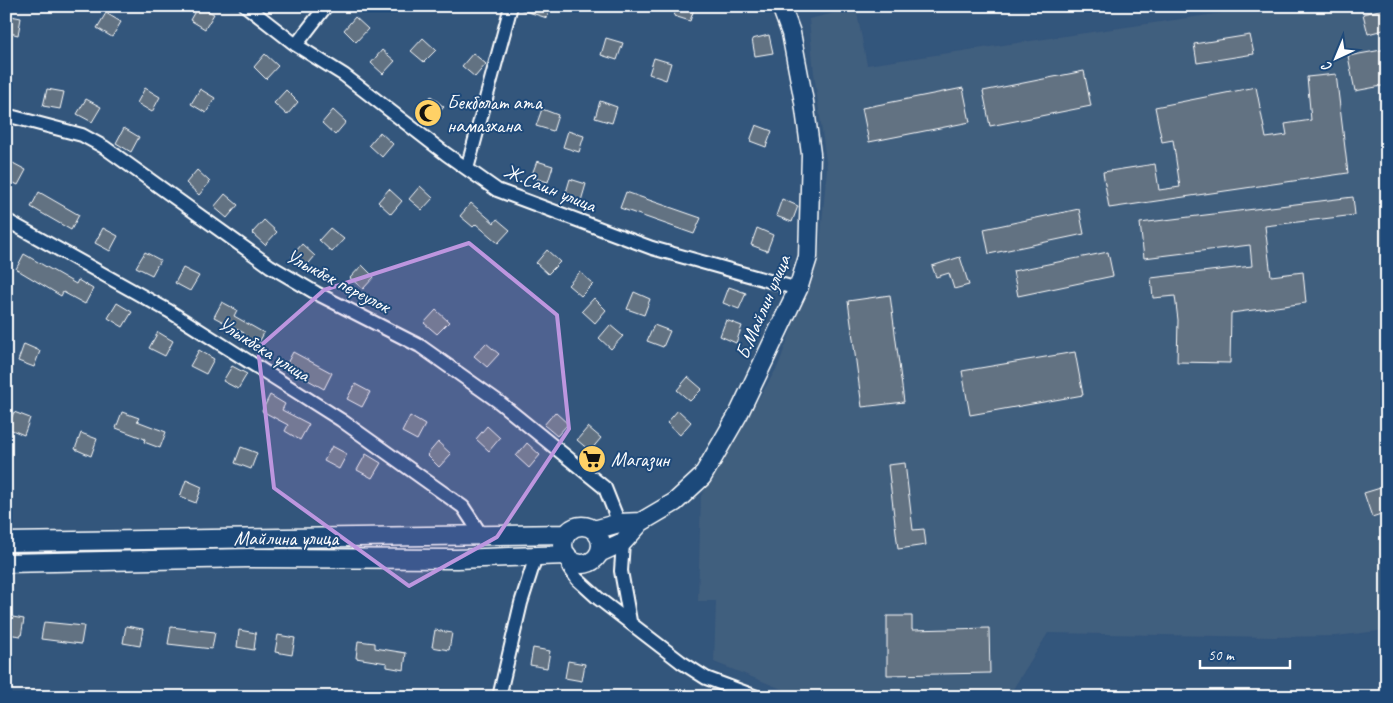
<svg xmlns="http://www.w3.org/2000/svg" width="1393" height="703" viewBox="0 0 1393 703" font-family="Caveat,sans-serif">
	<style>
		.built { fill: #415e7e }
		.building { fill: #627282; stroke: #fff }
		.lines { fill: none; stroke-linecap: round; stroke-linejoin: round }
		.street-casing { stroke: #fff; stroke-width: 16 }
		.secondary-casing { stroke: #fff; stroke-width: 21 }
		.street { stroke: #1f4a7a; stroke-width: 12 }
		.secondary { stroke: #1f4a7a; stroke-width: 18 }
		.marked { fill: #bd96df; fill-opacity: 0.2; stroke: #bd96df; stroke-width: 4; stroke-linejoin: round }
		.labels { text-anchor: middle; dominant-baseline: central; stroke-width: 4; stroke-linejoin: round; paint-order: stroke }
		.poi-label { font-size: 20px; fill: #fff; stroke: #1f4a7a; text-anchor: start }
		.street-label { font-size: 20px; fill: #fff; stroke: #1f4a7a }
	</style>
	<rect width="100%" height="100%" fill="#33567c"/>
	<filter id="ink" filterUnits="userSpaceOnUse"><feTurbulence type="fractalNoise" baseFrequency=".02" numOctaves="2"/><feDisplacementMap in="SourceGraphic" scale="10" xChannelSelector="R" yChannelSelector="G"/><feConvolveMatrix kernelMatrix="1 2 1 2 8 2 1 2 1" color-interpolation-filters="sRGB"/></filter>
	<g filter="url(#ink)">
		<path class="built" d="M 1270,6 L 1387,6 L 1387,630 L 1336,636 L 1274,637 L 1048,633 L 1008,697 L 802,697 L 714,662 L 716,601 L 698,601 L 701,496 L 778,366 L 819,255 L 827,168 L 814,73 L 809,19 L 856,8 L 867,65 Z"/>
		<path class="building" d="M 198,6 L 214,14 L 205,29 L 190,20 Z
			M 519,6 L 551,6 L 547,18 L 519,9 Z
			M 677,6 L 695,6 L 690,21 L 674,16 Z
			M 1387,8 L 1387,29 L 1368,34 L 1363,14 Z
			M 106,13 L 121,22 L 112,37 L 97,28 Z
			M 6,15 L 21,18 L 18,35 L 6,32 Z
			M 355,17 L 368,29 L 356,42 L 344,30 Z
			M 769,35 L 773,53 L 755,56 L 752,39 Z
			M 1250,35 L 1254,54 L 1197,63 L 1194,44 Z
			M 423,38 L 436,50 L 424,62 L 411,51 Z
			M 606,38 L 623,43 L 617,60 L 601,55 Z
			M 1387,49 L 1387,85 L 1355,91 L 1348,56 Z
			M 382,50 L 395,61 L 383,74 L 371,63 Z
			M 473,53 L 486,64 L 475,77 L 462,66 Z
			M 265,54 L 278,66 L 266,79 L 254,67 Z
			M 654,58 L 671,63 L 666,80 L 649,74 Z
			M 1084,71 L 1091,106 L 990,126 L 983,91 Z
			M 1336,74 L 1348,173 L 1109,208 L 1103,172 L 1155,164 L 1159,190 L 1180,187 L 1173,140 L 1162,142 L 1155,107 L 1256,87 L 1266,138 L 1287,135 L 1285,124 L 1311,120 L 1307,77 Z
			M 145,88 L 160,97 L 152,112 L 137,103 Z
			M 963,88 L 970,122 L 869,142 L 862,108 Z
			M 47,89 L 64,92 L 60,109 L 43,106 Z
			M 200,89 L 215,98 L 206,113 L 191,104 Z
			M 286,90 L 298,102 L 287,115 L 274,103 Z
			M 431,96 L 444,107 L 432,120 L 419,109 Z
			M 86,99 L 101,107 L 92,122 L 77,114 Z
			M 600,101 L 617,107 L 612,123 L 595,118 Z
			M 542,109 L 558,115 L 553,131 L 536,126 Z
			M 333,110 L 346,122 L 335,135 L 322,123 Z
			M 756,125 L 772,131 L 766,147 L 750,141 Z
			M 124,128 L 139,137 L 131,152 L 116,143 Z
			M 568,131 L 584,136 L 579,152 L 563,147 Z
			M 380,132 L 393,144 L 382,157 L 369,145 Z
			M 537,161 L 553,166 L 548,182 L 531,177 Z
			M 11,162 L 26,170 L 18,185 L 6,179 L 6,170 Z
			M 197,170 L 210,182 L 199,195 L 186,183 Z
			M 570,179 L 586,184 L 581,201 L 565,196 Z
			M 420,186 L 433,198 L 422,210 L 409,199 Z
			M 389,189 L 402,201 L 391,214 L 378,202 Z
			M 39,192 L 79,215 L 71,230 L 31,207 Z
			M 626,192 L 701,218 L 694,234 L 620,208 Z
			M 225,194 L 238,205 L 227,218 L 214,207 Z
			M 1353,197 L 1355,215 L 1265,226 L 1271,276 L 1303,272 L 1306,303 L 1231,313 L 1230,363 L 1177,362 L 1178,320 L 1175,296 L 1153,298 L 1151,278 L 1252,266 L 1250,245 L 1144,258 L 1140,223 Z
			M 782,199 L 798,206 L 792,222 L 776,216 Z
			M 471,203 L 494,223 L 497,219 L 510,230 L 498,243 L 476,224 L 473,227 L 460,216 Z
			M 1079,209 L 1084,234 L 989,254 L 984,229 Z
			M 264,220 L 277,232 L 265,245 L 252,233 Z
			M 103,228 L 118,236 L 110,251 L 95,243 Z
			M 330,228 L 344,239 L 332,252 L 319,240 Z
			M 757,228 L 773,235 L 767,251 L 751,245 Z
			M 302,244 L 315,256 L 304,269 L 291,257 Z
			M 547,250 L 560,262 L 548,274 L 536,263 Z
			M 145,252 L 160,260 L 152,275 L 136,267 Z
			M 1108,252 L 1113,276 L 1018,296 L 1013,271 Z
			M 24,254 L 76,284 L 78,280 L 93,289 L 85,304 L 63,292 L 61,296 L 16,269 Z
			M 960,257 L 969,285 L 954,289 L 949,273 L 936,277 L 932,266 Z
			M 362,265 L 374,277 L 363,289 L 350,278 Z
			M 183,268 L 199,276 L 190,291 L 175,283 Z
			M 580,272 L 593,284 L 581,296 L 568,285 Z
			M 729,287 L 746,293 L 739,309 L 723,303 Z
			M 634,292 L 650,299 L 644,315 L 627,309 Z
			M 890,295 L 904,402 L 862,407 L 848,301 Z
			M 594,298 L 606,310 L 595,323 L 582,311 Z
			M 222,302 L 237,310 L 234,316 L 264,333 L 256,348 L 240,340 L 244,333 L 214,317 Z
			M 117,303 L 132,312 L 123,327 L 108,318 Z
			M 436,310 L 449,322 L 437,334 L 424,323 Z
			M 726,320 L 742,326 L 736,343 L 720,336 Z
			M 610,325 L 623,336 L 611,349 L 599,338 Z
			M 654,325 L 670,331 L 663,347 L 647,341 Z
			M 158,332 L 173,341 L 165,356 L 149,348 Z
			M 486,343 L 499,354 L 487,367 L 474,356 Z
			M 24,344 L 40,351 L 34,367 L 18,361 Z
			M 199,350 L 214,359 L 206,374 L 190,366 Z
			M 293,352 L 332,373 L 324,389 L 285,367 Z
			M 1075,352 L 1083,395 L 970,415 L 962,371 Z
			M 232,366 L 247,374 L 238,389 L 223,381 Z
			M 688,377 L 702,389 L 690,401 L 677,390 Z
			M 355,384 L 370,392 L 362,407 L 347,399 Z
			M 270,395 L 285,404 L 282,410 L 309,424 L 300,440 L 285,431 L 288,425 L 262,411 Z
			M 678,410 L 691,422 L 680,435 L 667,423 Z
			M 14,412 L 30,418 L 24,435 L 7,428 Z
			M 122,412 L 139,418 L 137,421 L 166,432 L 160,448 L 144,442 L 145,439 L 116,428 Z
			M 555,412 L 568,424 L 557,436 L 544,425 Z
			M 410,416 L 425,425 L 417,440 L 402,432 Z
			M 487,426 L 500,438 L 489,451 L 476,439 Z
			M 588,427 L 601,438 L 590,451 L 577,440 Z
			M 81,433 L 97,439 L 91,456 L 75,449 Z
			M 438,442 L 451,454 L 439,467 L 427,455 Z
			M 527,443 L 540,455 L 529,468 L 516,456 Z
			M 332,446 L 347,454 L 339,469 L 324,461 Z
			M 241,447 L 257,453 L 251,469 L 235,463 Z
			M 366,454 L 381,463 L 372,478 L 357,470 Z
			M 905,463 L 913,530 L 924,529 L 926,545 L 898,549 L 888,465 Z
			M 186,480 L 202,487 L 196,503 L 180,497 Z
			M 1387,486 L 1387,512 L 1372,517 L 1364,493 Z
			M 7,616 L 24,619 L 21,636 L 6,634 Z
			M 887,616 L 912,616 L 912,630 L 989,628 L 990,673 L 887,675 Z
			M 44,622 L 84,626 L 81,644 L 41,639 Z
			M 126,626 L 143,629 L 140,646 L 123,643 Z
			M 171,627 L 215,632 L 212,649 L 168,644 Z
			M 239,630 L 256,633 L 254,650 L 237,647 Z
			M 435,630 L 452,633 L 449,650 L 432,647 Z
			M 278,635 L 295,638 L 292,655 L 275,652 Z
			M 358,641 L 375,643 L 375,648 L 406,653 L 404,670 L 387,667 L 387,663 L 356,658 Z
			M 533,648 L 550,651 L 547,668 L 530,665 Z
			M 568,661 L 585,664 L 582,681 L 565,678 Z"/>
		<g class="lines">
			<g class="street-casing">
				<path id="street" d="M 246,6 L 296,45 L 344,75 L 446,154 L 497,190 L 652,248 L 798,289
					M 296,45 L 326,6
					M 6,115 L 82,135 L 104,147 L 270,266 L 316,293 L 420,346 L 499,402 L 605,488 L 619,523
					M 467,169 L 511,6
					M 6,220 L 169,311 L 341,420 L 463,507 L 482,536
					M 623,542 L 621,571 L 630,621
					M 569,558 L 569,567 L 577,579 L 599,599 L 681,662 L 706,678 L 757,697
					M 499,697 L 521,603 L 536,556"/>
			</g>
			<g class="secondary-casing">
				<path id="secondary" d="M563 545a19 19 0 1 1 38 0a19 19 0 1 1-38 0Z
					M 594,530 L 619,523 L 641,522
					M 6,542 L 567,534
					M 599,553 L 623,542 L 641,522 L 675,502 L 702,477 L 739,413 L 798,289 L 808,257 L 811,154 L 804,102 L 791,33 L 781,6
					M 6,563 L 249,558 L 457,559 L 567,555"/>
			</g>
			<use href="#street" class="street"/>
			<use href="#secondary" class="secondary"/>
		</g>
	</g>
	<path class="marked" d="M 469,243 L 557,315 L 569,429 L 497,537 L 409,586 L 274,488 L 258,348 L 324,290 Z"/>
	<defs>
		<g id="mosque-disc" transform="scale(1.4375)"><circle r="9.5" fill="#ffd166" stroke="#1f4a7a"/><path d="M3.5-4.9A6 6 0 1 0 3.5 4.9A5 5 0 1 1 3.5-4.9Z" fill="#111"/></g>
		<g id="supermarket-disc" transform="scale(1.4375)"><circle r="9.5" fill="#ffd166" stroke="#1f4a7a"/><path d="M-6-5.5h2.5l.6 2H6L4.5 2H-2.5L-4.4-4H-6ZM-1.5 3.2a1.3 1.3 0 1 0 .1 0ZM3 3.2a1.3 1.3 0 1 0 .1 0Z" fill="#111"/></g>
	</defs>
	<g fill-rule="evenodd">
		<use href="#mosque-disc" x="428" y="113"/>
		<use href="#supermarket-disc" x="592" y="459"/>
	</g>
	<g class="labels">
		<g class="poi-label">
			<text x="447" y="102">Бекболат ата<tspan x="447" dy="23">намазхана</tspan></text>
			<text x="611" y="459">Магазин</text>
		</g>
		<g class="street-label">
			<text transform="translate(550 188) rotate(22)">Ж.Саин улица</text>
			<text transform="translate(338 281) rotate(28)">Улыкбек переулок</text>
			<text transform="translate(763 307) rotate(-67)">Б.Майлин улица</text>
			<text transform="translate(264 349) rotate(32)">Улыкбека улица</text>
			<text x="286" y="538">Майлина улица</text>
		</g>
	</g>
	<rect width="1393" height="703" fill="none" stroke="#1f4a7a" stroke-width="25"/>
	<rect x="12" y="12" width="1368" height="678" fill="none" stroke="#fff" stroke-width="2" filter="url(#ink)"/>
	<g transform="translate(1336 58) rotate(224)" stroke="#1f4a7a" stroke-width="4" paint-order="stroke">
	<path d="M0-4L9 19L0 12L-9 19Z" fill="#ffffff"/>
	<text y="-8" font-size="14" font-weight="bold" text-anchor="middle" fill="#ffffff">С</text>
	</g>
	<path d="M1200 660v8h90v-8" fill="none" stroke="#ffffff" stroke-width="2.5"/>
	<text x="1208" y="660" font-size="15" fill="#ffffff" stroke="#1f4a7a" stroke-width="4" paint-order="stroke">50 m</text>
</svg>
